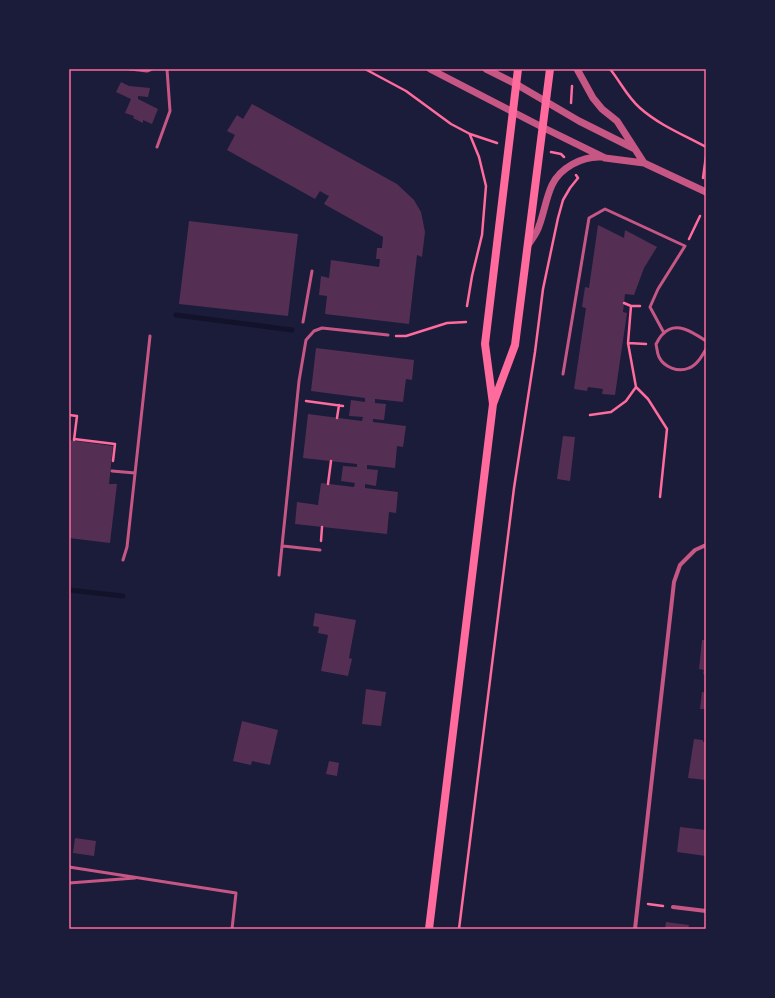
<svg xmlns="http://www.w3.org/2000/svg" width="775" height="998" viewBox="0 0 775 998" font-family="'Fira Sans',sans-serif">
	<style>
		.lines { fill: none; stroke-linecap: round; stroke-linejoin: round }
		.stream { stroke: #12122b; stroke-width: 5 }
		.building { fill: #542f53 }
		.path { stroke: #ff6b9d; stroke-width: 2.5 }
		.service { stroke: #c65784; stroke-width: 3 }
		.minor { stroke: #c65784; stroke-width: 4 }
		.tertiary { stroke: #c65784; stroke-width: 7 }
		.secondary { stroke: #ff6b9d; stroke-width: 8 }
		.neatline { fill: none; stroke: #ff6b9d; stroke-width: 1.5 }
	</style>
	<rect width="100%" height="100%" fill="#1b1b3a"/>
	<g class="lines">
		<path class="stream" d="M 176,315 L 292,330
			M 69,590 L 123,596"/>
	</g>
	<path class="building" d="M 121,82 L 129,86 L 150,88 L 148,97 L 138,96 L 138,99 L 158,109 L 152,124 L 143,120 L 143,123 L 133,118 L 134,116 L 125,113 L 131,99 L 116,92 Z
		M 252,104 L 397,184 L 414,200 L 421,212 L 425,232 L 422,257 L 417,255 L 409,324 L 325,314 L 327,296 L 319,295 L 321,276 L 329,278 L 331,260 L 379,267 L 380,259 L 376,259 L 377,248 L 382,248 L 383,237 L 324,204 L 329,196 L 325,194 L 320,191 L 315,199 L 227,150 L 235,135 L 227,131 L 237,115 L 243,119 Z
		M 189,221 L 298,234 L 288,316 L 179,304 Z
		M 598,225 L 624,238 L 625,230 L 657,247 L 644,268 L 634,295 L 625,294 L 623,312 L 627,313 L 615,395 L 602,394 L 603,389 L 588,387 L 587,391 L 574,389 L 586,308 L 582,307 L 585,287 L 589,288 Z
		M 316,348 L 414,360 L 412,380 L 406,379 L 403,402 L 375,399 L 375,403 L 386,404 L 384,420 L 373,419 L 373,422 L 406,426 L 403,447 L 397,446 L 395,468 L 367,465 L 367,469 L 378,470 L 376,486 L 365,484 L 365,488 L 398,492 L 396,513 L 389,512 L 387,534 L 295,524 L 297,502 L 318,505 L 321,483 L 354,487 L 355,483 L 341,481 L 343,466 L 357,467 L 357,464 L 303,458 L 308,414 L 362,421 L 363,417 L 349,416 L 351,400 L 365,402 L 365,398 L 311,391 Z
		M 563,436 L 575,437 L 570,481 L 557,479 Z
		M 69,440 L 113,446 L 109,484 L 117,484 L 110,543 L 69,538 Z
		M 315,613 L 356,620 L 349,658 L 352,659 L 348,676 L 321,671 L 328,635 L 318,633 L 319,627 L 313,626 Z
		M 702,640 L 706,640 L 706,674 L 703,674 L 704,670 L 699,669 Z
		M 366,689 L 386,692 L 381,726 L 362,724 Z
		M 702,692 L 706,693 L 706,709 L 700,709 Z
		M 242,721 L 278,730 L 270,765 L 252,761 L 251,765 L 233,761 Z
		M 694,739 L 703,740 L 703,742 L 706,742 L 706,780 L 688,778 Z
		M 329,761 L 339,763 L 337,776 L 326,774 Z
		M 680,827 L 706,830 L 706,856 L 677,852 Z
		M 75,838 L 96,841 L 94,856 L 73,853 Z
		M 666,922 L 689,925 L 688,929 L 665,929 Z"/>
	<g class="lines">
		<path class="path" d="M 365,69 L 406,91 L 451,124 L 470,134 L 497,143
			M 610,69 C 620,81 627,97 640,108 C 659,125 684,135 706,147
			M 571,103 L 572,86
			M 551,152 L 561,154 L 564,157
			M 703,178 L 706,156
			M 689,239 L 700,216
			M 624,303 L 631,306 L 628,343
			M 467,306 L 472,276 L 482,235 L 486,186 L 479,157 L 470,135
			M 631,306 L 640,306
			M 396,336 L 406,336 L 447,323 L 466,322
			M 646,344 L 628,343 L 636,387 L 648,399 L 667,429 L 660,497
			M 306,401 L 343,406
			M 69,415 L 77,416 L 74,440
			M 590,415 L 611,412 L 626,401 L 636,387
			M 337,418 L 339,405
			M 74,439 L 115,444 L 113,461
			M 328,484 L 331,461
			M 321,541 L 322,527
			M 648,904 L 663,906
			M 459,929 L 514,488 L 535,352 L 543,289 L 558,218 L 563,200 L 570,188 L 578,178 L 576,175"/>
		<path class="service" d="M 130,69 L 147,71 L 152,69
			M 157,147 L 170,111 L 167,69
			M 303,322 L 312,271
			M 706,341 C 694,333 676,320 663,334 C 660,336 658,341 656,344 C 657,348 657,353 659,357 C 664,367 678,373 689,368 C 697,365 702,356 706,349
			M 563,374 L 589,218 L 605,209 L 685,246 L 658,289 L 650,307 L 664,333
			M 112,471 L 135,473
			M 283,546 L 320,550
			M 123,560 L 127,547 L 150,336
			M 279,575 L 299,381 L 306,340 L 314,331 L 322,328 L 388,335
			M 69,867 L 236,893 L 232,929
			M 69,883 L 135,878"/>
		<path class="minor" d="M 673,907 L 706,911
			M 635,929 L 674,582 L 680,565 L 695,550 L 706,545"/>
		<path class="tertiary" d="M 430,69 L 542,127 L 605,158 L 644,163 L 706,192
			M 486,69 L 516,84 L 579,121 L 633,148
			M 577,69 L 593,98 L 602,109 L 617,121 L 644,163
			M 528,245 C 532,239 537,233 539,226 C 544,213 546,198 552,185 C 560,168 582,156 601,157"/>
		<path class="secondary" d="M 493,404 L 515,345 L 550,69
			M 429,929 L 493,404 L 485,344 L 518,69"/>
	</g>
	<rect width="775" height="998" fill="none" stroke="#1b1b3a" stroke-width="140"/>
	<rect x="70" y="70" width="635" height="858" class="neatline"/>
</svg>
